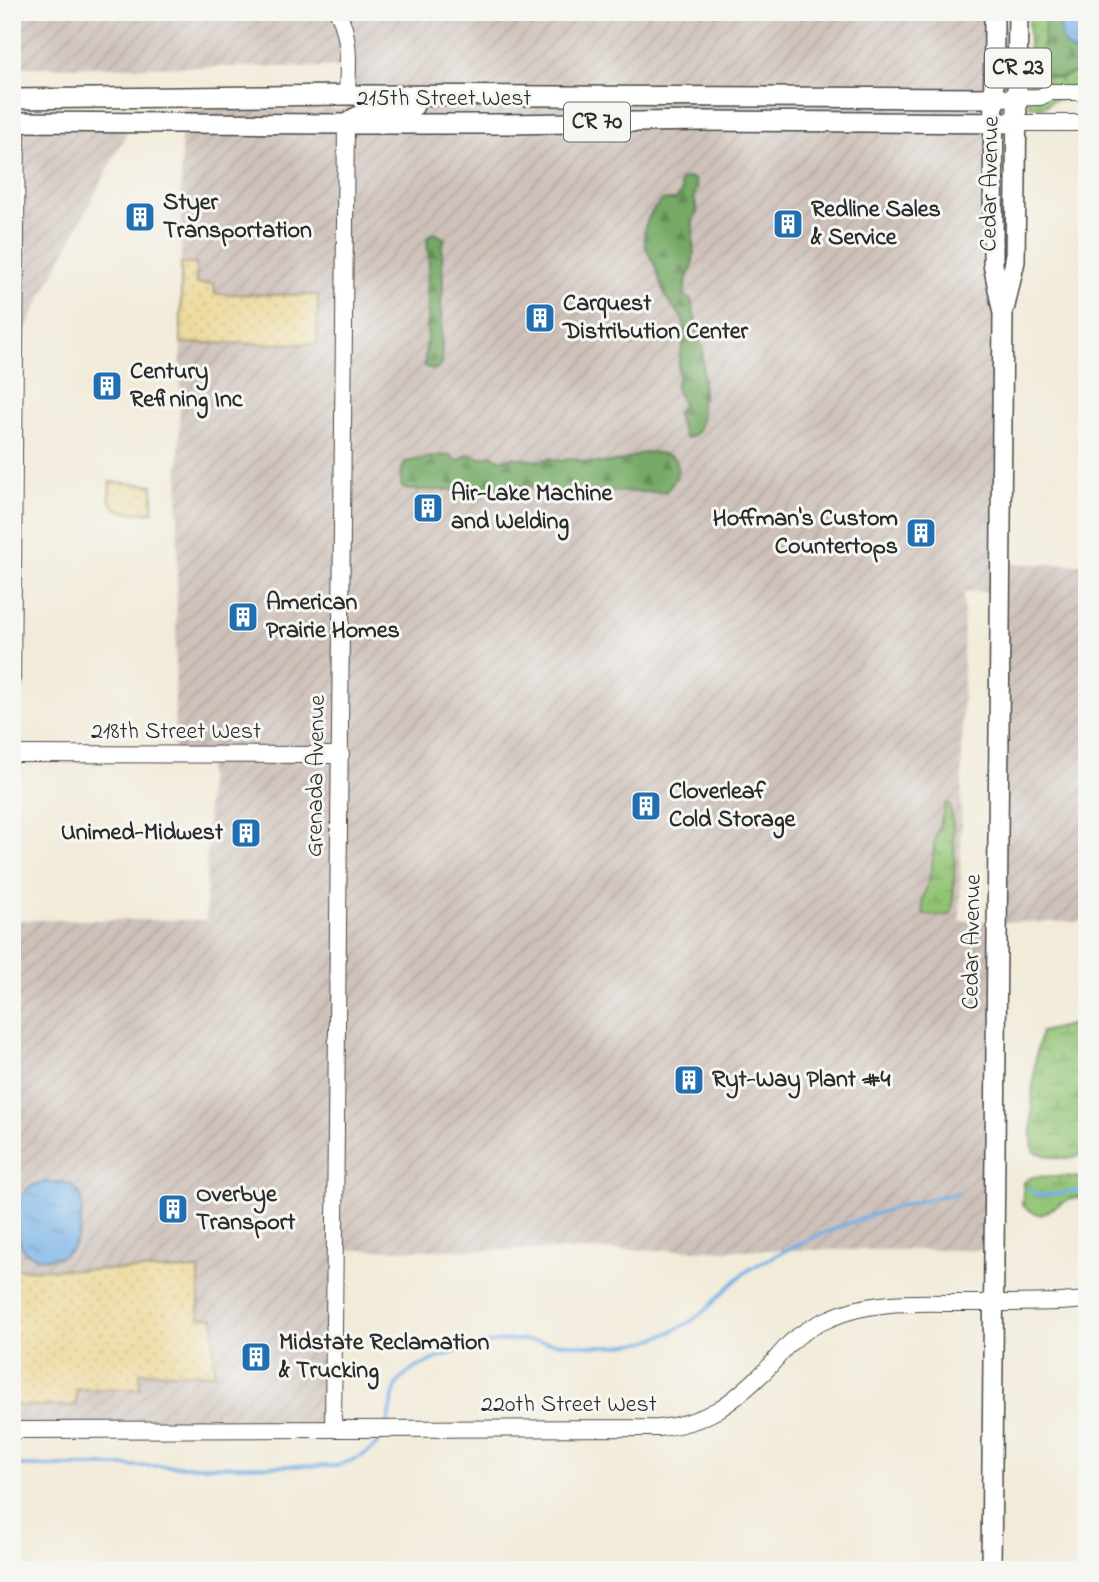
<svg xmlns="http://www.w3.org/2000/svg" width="1099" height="1582" viewBox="0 0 1099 1582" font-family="'Indie Flower',sans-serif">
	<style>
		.industrial { fill: url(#industrial-furrows); fill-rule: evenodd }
		.grass { fill: url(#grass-dots); stroke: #5e774f; stroke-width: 2 }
		.forest { fill: url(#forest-firs); stroke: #506a48; stroke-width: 2 }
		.wetland { fill: url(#wetland-marsh); stroke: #5e774f; stroke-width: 2 }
		.sand { fill: url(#sand-dots); stroke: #8c8264; stroke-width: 2 }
		.water { fill: url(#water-ripples); stroke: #506e88; stroke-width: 2 }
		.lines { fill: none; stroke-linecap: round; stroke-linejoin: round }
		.stream { stroke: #75b0e6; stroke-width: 3.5 }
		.minor-casing { stroke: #494845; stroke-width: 18 }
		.major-casing { stroke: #494845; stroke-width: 22 }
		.minor { stroke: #fff; stroke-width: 16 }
		.major { stroke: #fff; stroke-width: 19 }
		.labels { text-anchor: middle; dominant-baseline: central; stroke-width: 6; stroke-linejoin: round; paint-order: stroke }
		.shield { fill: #f6f6f2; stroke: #686867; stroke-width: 2 }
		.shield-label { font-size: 23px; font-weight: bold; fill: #2b2b2b }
		.street-label { font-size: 24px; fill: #2b2b2b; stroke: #f6f6f2 }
		.poi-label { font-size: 24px; font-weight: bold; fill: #2b2b2b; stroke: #f6f6f2; text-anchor: start }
	</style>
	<defs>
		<pattern id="industrial-furrows" width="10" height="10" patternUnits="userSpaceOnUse" patternTransform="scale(1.75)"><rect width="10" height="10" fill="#cec1ba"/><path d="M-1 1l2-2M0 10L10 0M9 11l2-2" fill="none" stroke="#b1a6a0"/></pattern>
		<pattern id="grass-dots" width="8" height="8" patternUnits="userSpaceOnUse" patternTransform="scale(1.75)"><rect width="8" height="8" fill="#91c373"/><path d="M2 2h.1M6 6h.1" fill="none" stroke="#779f5f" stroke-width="1.8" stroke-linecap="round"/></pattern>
		<pattern id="forest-firs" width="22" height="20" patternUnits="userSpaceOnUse" patternTransform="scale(1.75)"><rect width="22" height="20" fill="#74a965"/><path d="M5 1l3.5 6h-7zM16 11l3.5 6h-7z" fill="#5f8a53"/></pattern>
		<pattern id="wetland-marsh" width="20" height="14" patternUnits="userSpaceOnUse" patternTransform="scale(1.75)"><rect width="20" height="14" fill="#91c373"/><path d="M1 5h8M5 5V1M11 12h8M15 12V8" fill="none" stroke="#779f5f"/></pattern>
		<pattern id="sand-dots" width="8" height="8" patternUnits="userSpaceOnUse" patternTransform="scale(1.75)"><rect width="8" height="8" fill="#eeda9e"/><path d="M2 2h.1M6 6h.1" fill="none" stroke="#cb8" stroke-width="1.8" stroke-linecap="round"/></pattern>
		<pattern id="water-ripples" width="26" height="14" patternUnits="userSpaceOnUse" patternTransform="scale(1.75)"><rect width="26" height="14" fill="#75b0e6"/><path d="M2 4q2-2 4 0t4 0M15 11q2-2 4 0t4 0" fill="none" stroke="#608fbb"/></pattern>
	</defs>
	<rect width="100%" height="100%" fill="#f6f6f2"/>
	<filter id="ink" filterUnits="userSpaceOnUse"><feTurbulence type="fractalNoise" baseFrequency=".0143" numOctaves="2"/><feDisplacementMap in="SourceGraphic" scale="14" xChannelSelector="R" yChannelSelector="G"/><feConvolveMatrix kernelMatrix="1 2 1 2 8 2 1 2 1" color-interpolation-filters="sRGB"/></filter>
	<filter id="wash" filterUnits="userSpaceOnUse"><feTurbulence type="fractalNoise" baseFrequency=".00686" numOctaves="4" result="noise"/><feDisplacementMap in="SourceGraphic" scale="28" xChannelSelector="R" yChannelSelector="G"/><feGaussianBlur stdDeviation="1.57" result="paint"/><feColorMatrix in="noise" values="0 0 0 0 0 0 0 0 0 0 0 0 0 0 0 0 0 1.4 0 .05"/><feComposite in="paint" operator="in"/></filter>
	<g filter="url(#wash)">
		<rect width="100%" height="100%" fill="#f2ebd9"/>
		<path class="industrial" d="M 12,12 L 1006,12 L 1001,564 L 1087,564 L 1087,922 L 999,922 L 995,1250 L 336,1250 L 333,1428 L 12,1430 L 12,920 L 206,920 L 208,755 L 174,755 L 181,343 L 181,109 L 346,109 L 347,67 L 12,67 ZM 964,592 L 1001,592 L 998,922 L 960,921 Z
			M 12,126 L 130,126 L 12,354 Z"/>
		<path class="grass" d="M 1029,12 L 1046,12 L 1043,48 L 1036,62 L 1077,72 L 1087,68 L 1087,95 L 1053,100 L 1044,107 L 1029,107 Z"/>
		<path class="forest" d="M 1046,12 L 1059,12 L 1076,54 L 1087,54 L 1087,68 L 1061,78 L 1040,75 L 1036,62 L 1043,48 Z
			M 686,178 L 692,178 L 695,181 L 697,188 L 694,197 L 697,212 L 693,221 L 693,242 L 694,253 L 692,267 L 687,278 L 684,295 L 691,300 L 700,339 L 700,344 L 703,349 L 703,399 L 701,402 C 702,416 703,437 685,438 L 676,413 L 683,405 L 675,385 L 679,375 C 675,358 689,339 683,321 C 680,312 672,307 667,299 C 662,290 659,278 656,268 C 653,260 646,251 645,243 C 642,226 650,211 663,200 L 676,200 L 682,191 L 680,185 L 681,180 Z
			M 431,234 L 437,234 L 445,239 L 442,245 L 442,258 L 443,286 L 441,305 L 442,361 C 439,371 432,372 424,365 L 427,340 L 428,296 L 426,292 L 429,265 L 427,238 Z
			M 646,452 C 660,453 682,453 677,473 C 675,481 672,486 665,492 L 546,491 L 536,487 L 499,487 L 492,491 L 479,488 L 472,490 L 408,490 L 402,487 C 400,477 401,471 405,462 C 415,460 443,454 451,455 L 452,459 C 459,462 463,458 468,454 L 482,458 L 491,455 L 502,460 L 513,457 L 539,461 L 550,458 L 560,461 L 573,458 C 586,465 616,464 630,458 C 636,456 639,453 646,452 Z"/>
		<path class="wetland" d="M 946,803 L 949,804 C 956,830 955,884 952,911 L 949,915 L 941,916 L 925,915 C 918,903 928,886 931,873 C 933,864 933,854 934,845 C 937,831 943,817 946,803 Z
			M 1069,1025 L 1087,1029 L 1087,1150 C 1071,1165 1051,1157 1033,1151 C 1030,1116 1032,1066 1041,1032 Z
			M 1053,1176 L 1087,1178 L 1087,1197 C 1064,1198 1060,1205 1041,1215 L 1029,1210 L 1022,1205 L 1024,1182 L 1032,1177 Z"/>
		<path class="sand" d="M 181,264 L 196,264 L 196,284 L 214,284 L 215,294 L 318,295 L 317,344 L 181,343 Z
			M 110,482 L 153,485 L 153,512 C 140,512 115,516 110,500 C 109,495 110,488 110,482 Z
			M 12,1269 L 199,1270 L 199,1317 L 214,1318 L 214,1374 L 140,1372 L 140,1389 L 76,1389 L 76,1406 L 12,1406 Z"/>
		<path class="water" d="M 1059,12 L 1087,12 L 1087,54 C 1060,55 1060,34 1059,12 Z
			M 48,1182 C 54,1182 64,1181 70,1184 C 74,1186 79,1192 81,1196 C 84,1203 82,1212 81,1219 C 80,1254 56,1268 24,1252 C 16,1238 14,1200 27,1189 C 33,1184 40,1183 48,1182 Z"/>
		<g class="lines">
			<path class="stream" d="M 1029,1188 L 1036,1195 C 1053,1195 1069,1191 1087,1190
				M 387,1424 C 392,1411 391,1395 398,1383 C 406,1370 425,1364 438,1358 C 463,1349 494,1339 520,1340 C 562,1342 606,1352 647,1341 C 666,1335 688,1325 703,1312 C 719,1298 732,1281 750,1269 C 765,1260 781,1253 797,1245 C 848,1221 902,1203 958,1193
				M 12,1466 L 336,1466 C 354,1460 376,1453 383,1434"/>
		</g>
	</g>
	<g filter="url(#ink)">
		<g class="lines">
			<g class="minor-casing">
				<path id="minor" d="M 338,12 C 351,39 348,66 347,95
					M 994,98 L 1040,97 L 1050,92 L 1087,92
					M 1018,123 L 1087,123
					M 12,679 L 17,122
					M 12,754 L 341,755
					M 333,1428 L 346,124
					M 12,1430 L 659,1428 C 707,1423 731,1404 765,1371 C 774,1362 781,1352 790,1343 C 802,1332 816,1324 831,1318 C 870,1300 916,1303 958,1303 C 992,1303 1026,1303 1060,1302 L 1087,1300"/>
			</g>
			<g class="major-casing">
				<path id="major" d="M 12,99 L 347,95 L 994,98
					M 12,122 L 346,124 L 506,124 L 704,121 L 1018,123
					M 349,122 C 367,107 392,108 414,106
					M 1005,306 L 1015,261 L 1018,12
					M 991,1570 L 1003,314 L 993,264 L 994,12"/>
			</g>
			<use href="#minor" class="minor"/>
			<use href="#major" class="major"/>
		</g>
	</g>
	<defs>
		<g id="building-square" transform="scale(1.575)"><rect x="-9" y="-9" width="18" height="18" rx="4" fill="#1f6fb2" stroke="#f6f6f2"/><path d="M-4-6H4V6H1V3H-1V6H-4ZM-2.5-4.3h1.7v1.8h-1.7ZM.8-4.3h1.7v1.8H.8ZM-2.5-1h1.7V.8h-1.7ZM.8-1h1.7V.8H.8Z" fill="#fff"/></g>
	</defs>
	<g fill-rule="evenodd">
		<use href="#building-square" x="140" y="217"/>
		<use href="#building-square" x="788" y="224"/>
		<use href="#building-square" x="540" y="318"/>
		<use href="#building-square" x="107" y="386"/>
		<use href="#building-square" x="428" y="508"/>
		<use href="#building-square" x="921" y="533"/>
		<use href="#building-square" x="243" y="617"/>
		<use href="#building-square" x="646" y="806"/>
		<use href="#building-square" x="246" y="833"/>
		<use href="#building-square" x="689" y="1080"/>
		<use href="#building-square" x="173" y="1209"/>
		<use href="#building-square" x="256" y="1357"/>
	</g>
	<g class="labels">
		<g class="shield">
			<rect x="985" y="48.5" width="66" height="39" rx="5"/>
			<rect x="564" y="102.5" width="66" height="39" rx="5"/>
		</g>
		<g class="shield-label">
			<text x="1018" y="68">CR 23</text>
			<text x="597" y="122">CR 70</text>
		</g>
		<g class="street-label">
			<text x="444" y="99">215th Street West</text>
			<text transform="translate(991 184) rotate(-89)">Cedar Avenue</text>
			<text x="176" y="732">218th Street West</text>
			<text transform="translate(317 776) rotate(-89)">Grenada Avenue</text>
			<text transform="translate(973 942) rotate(-89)">Cedar Avenue</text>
			<text x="569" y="1405">220th Street West</text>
		</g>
		<g class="poi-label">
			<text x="163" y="203">Styer<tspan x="163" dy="28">Transportation</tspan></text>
			<text x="811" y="210">Redline Sales<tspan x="811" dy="28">&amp; Service</tspan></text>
			<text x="563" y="304">Carquest<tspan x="563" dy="28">Distribution Center</tspan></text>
			<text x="130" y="372">Century<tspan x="130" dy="28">Refining Inc</tspan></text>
			<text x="451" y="494">Air-Lake Machine<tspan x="451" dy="28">and Welding</tspan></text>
			<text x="898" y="519" text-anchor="end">Hoffman's Custom<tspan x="898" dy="28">Countertops</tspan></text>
			<text x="266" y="603">American<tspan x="266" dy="28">Prairie Homes</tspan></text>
			<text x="669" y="792">Cloverleaf<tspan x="669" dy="28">Cold Storage</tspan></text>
			<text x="223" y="833" text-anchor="end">Unimed-Midwest</text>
			<text x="712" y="1080">Ryt-Way Plant #4</text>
			<text x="196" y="1195">Overbye<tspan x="196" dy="28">Transport</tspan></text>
			<text x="279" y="1343">Midstate Reclamation<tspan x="279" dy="28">&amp; Trucking</tspan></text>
		</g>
	</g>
	<rect width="1099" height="1582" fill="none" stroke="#f6f6f2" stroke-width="42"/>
</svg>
